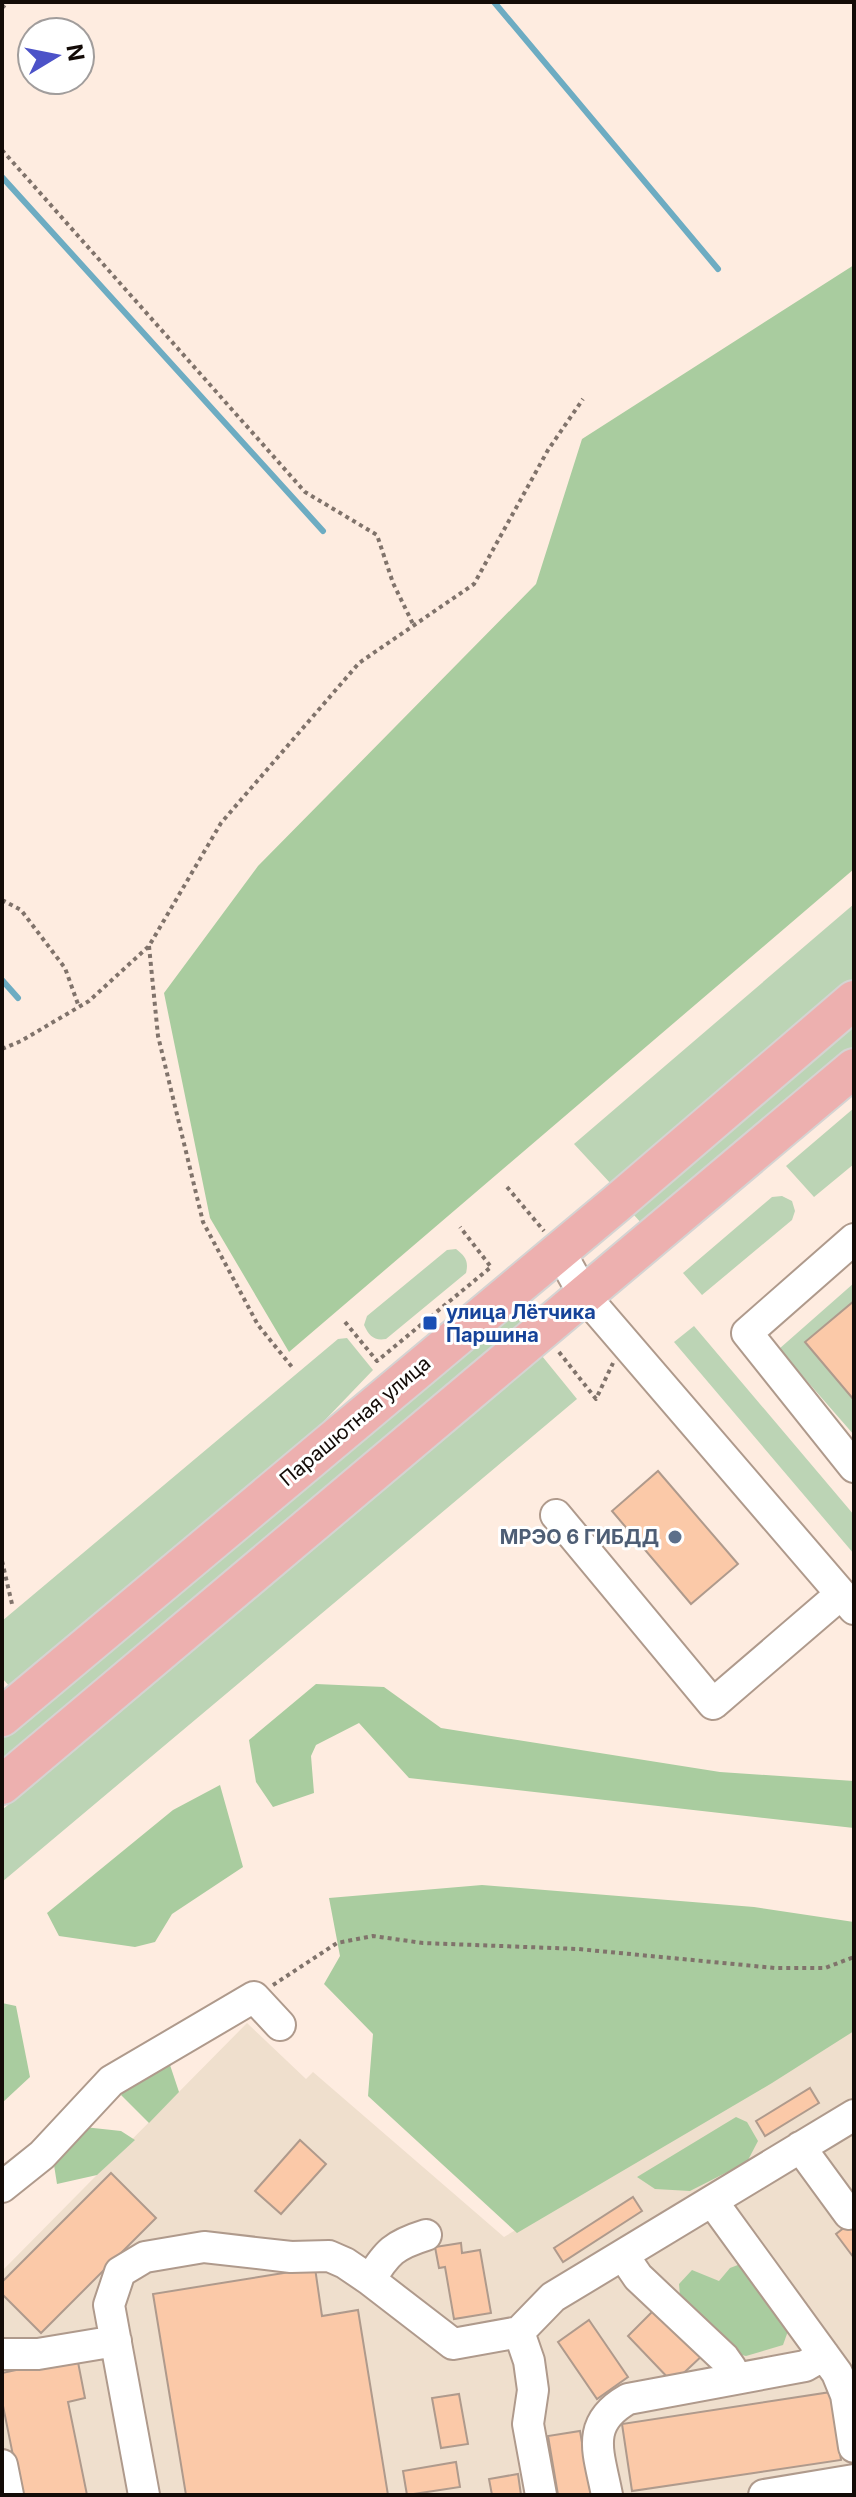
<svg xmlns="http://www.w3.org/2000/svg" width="856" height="2497" viewBox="0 0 856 2497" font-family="Inter,sans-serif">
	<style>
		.industrial { fill: #efdfcd }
		.green { fill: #bcd4b5 }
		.forest { fill: #a9cc9f }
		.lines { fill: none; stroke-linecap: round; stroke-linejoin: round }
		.stream { stroke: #6dacc2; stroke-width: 6 }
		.building { fill: #fbc9a8; stroke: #af9a8c; stroke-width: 2 }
		.minor-casing { stroke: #af9a8c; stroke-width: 34 }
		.major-casing { stroke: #d5d3d2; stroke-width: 42 }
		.path { stroke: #80736b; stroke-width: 4; stroke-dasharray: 4 4; stroke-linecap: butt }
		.minor { stroke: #fff; stroke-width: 30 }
		.major { stroke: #edb0af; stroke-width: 38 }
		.transit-dot { fill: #1a4fb4; stroke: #fff; stroke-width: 3 }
		.service-dot { fill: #5c6f8a; stroke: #fff; stroke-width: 3 }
		.labels { text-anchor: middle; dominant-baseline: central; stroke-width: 6; stroke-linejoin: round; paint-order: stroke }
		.transit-label { font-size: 20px; font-weight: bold; fill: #164399; stroke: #fff; text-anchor: start }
		.street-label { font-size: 20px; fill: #130b07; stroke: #fff }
		.service-label { font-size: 20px; font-weight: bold; fill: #4e5e75; stroke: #fff; text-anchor: end }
	</style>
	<rect width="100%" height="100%" fill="#feece0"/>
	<path class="industrial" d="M 247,2023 L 306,2079 L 313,2072 L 504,2237 L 854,2027 L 854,2495 L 2,2495 L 2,2271 Z"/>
	<path class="green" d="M 854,904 L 854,978 L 612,1185 L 574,1144 Z
		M 854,1025 L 854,1047 L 644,1226 L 633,1214 Z
		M 854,1108 L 854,1164 L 814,1197 L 786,1166 Z
		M 782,1196 L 792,1201 L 795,1211 L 792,1220 L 702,1295 L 683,1273 L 772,1197 Z
		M 456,1249 C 465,1256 469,1261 466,1273 L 386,1339 C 374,1341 369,1336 364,1325 L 367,1316 L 447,1250 Z
		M 854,1283 L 854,1435 L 779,1349 Z
		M 516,1308 L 527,1321 L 2,1761 L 2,1739 Z
		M 694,1326 L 854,1515 L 854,1554 L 674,1342 Z
		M 347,1338 L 373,1370 L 303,1443 L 11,1688 L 2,1678 L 2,1621 L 338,1339 Z
		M 542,1356 L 577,1399 L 2,1882 L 2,1810 Z"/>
	<path class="forest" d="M 854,265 L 854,869 L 289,1352 L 210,1218 L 164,993 L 258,866 L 536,584 L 582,439 Z
		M 316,1684 L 384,1687 L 441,1728 L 720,1772 L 854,1781 L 854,1828 L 409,1778 L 359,1723 L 316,1745 L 311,1756 L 314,1793 L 273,1807 L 256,1782 L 249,1740 Z
		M 220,1785 L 243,1867 L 172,1914 L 155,1942 L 135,1947 L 59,1936 L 47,1913 L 173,1810 Z
		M 482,1885 L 754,1907 L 854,1922 L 854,2031 L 772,2083 L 517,2233 L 368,2096 L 373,2034 L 324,1984 L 340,1956 L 329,1898 Z
		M 2,2003 L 16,2006 L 30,2077 L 2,2103 Z
		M 169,2062 L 179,2092 L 149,2123 L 121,2095 L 132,2081 Z
		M 736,2117 L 747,2122 L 758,2141 L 747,2162 L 690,2191 L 655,2189 L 637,2177 Z
		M 84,2127 L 121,2131 L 135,2140 L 97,2175 L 57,2184 L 54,2165 Z
		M 743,2263 L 788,2331 L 783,2345 L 746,2356 L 733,2353 L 680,2296 L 679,2284 L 692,2270 L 719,2281 L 730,2268 Z"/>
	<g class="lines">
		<path class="stream" d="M 494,2 L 718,269
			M 2,177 L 323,531
			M 2,980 L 18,998"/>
	</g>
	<path class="building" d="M 854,1301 L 854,1400 L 805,1342 Z
		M 658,1471 L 738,1564 L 691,1604 L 612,1511 Z
		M 810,2088 L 819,2103 L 765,2136 L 756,2121 Z
		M 300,2140 L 326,2164 L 281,2214 L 255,2191 Z
		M 111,2173 L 156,2218 L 41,2333 L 2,2294 L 2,2282 Z
		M 633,2197 L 642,2211 L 563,2262 L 554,2248 Z
		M 854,2220 L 854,2258 L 836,2234 Z
		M 461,2243 L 462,2253 L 480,2250 L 491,2313 L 454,2319 L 445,2267 L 439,2268 L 435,2247 Z
		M 315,2268 L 322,2316 L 358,2310 L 388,2495 L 186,2495 L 153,2294 Z
		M 659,2305 L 705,2353 L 673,2383 L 628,2336 Z
		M 589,2320 L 628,2377 L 597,2399 L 558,2342 Z
		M 77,2357 L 85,2398 L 68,2402 L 87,2495 L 21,2495 L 2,2401 L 2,2373 Z
		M 831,2392 L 841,2460 L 632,2491 L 622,2424 Z
		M 459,2394 L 468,2444 L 441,2448 L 432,2398 Z
		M 580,2431 L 591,2495 L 558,2495 L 548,2436 Z
		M 456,2462 L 460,2487 L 407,2495 L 403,2471 Z
		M 518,2474 L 521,2495 L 492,2495 L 489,2479 Z"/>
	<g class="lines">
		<g class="minor-casing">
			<path id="minor" d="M 854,1239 L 747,1333 L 854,1467
				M 559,1250 L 584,1295 L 854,1609
				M 556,1515 L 713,1704 L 841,1594
				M 800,2147 L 849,2214
				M 2,2187 L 42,2155 L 111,2081 L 254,1997 L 280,2025
				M 712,2201 L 837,2373 L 846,2395 L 854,2447
				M 623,2255 L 638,2277 L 724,2358 L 731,2368 L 733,2379
				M 370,2280 C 387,2252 394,2245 426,2235
				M 519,2332 L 529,2361 L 533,2390 L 528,2424 L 541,2495
				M 2,2354 L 38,2354 L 116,2341
				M 2,2465 L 8,2495
				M 144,2495 L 109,2305 L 120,2272 L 145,2257 L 204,2247 L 291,2257 L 329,2256 L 345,2263 L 370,2280 L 453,2344 L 519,2332 L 553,2297 L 854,2115
				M 607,2495 C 599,2453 584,2424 628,2399 L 805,2366 L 824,2355
				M 764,2495 L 854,2480"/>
		</g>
		<g class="major-casing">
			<path id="major" d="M 2,1717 L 617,1203 L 854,1000
				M 2,1785 L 854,1068"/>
		</g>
		<path class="path" d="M 2,8 L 8,2
			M 2,150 L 305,492 L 377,535 L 393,583 L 413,624
			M 2,900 L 21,910 L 65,968 L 79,1007
			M 149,946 L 158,1036 L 203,1222 L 258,1325 L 292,1367
			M 2,1049 L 21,1041 L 89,1001 L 149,946 L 221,823 L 359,663 L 474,584 L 548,450 L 583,399
			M 507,1187 L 544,1231
			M 345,1322 L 377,1361 L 491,1267 L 460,1227
			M 559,1352 L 596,1399 L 613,1363
			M 2,1561 L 12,1604
			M 273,1985 L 337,1943 L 373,1936 L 423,1943 L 578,1949 L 775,1968 L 825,1968 L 854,1957"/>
		<use href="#minor" class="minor"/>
		<use href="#major" class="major"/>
	</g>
	<rect class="transit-dot" x="422" y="1315" width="16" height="16" rx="4"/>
	<circle class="service-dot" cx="675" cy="1537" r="8"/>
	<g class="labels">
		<g class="transit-label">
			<text x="446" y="1312">улица Лётчика<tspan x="446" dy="23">Паршина</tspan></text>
		</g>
		<g class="street-label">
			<text transform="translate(355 1421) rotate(-40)">Парашютная улица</text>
		</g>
		<g class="service-label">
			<text x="659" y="1537">МРЭО 6 ГИБДД</text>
		</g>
	</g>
	<rect width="856" height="2497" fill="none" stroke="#130b07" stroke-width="8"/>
	<g transform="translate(56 56) rotate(80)"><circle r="38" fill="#ffffff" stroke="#a19d9c" stroke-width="2"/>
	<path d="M0-6L14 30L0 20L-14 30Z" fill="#4c52c8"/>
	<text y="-12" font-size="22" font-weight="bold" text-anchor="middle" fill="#130b07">N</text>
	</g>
</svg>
